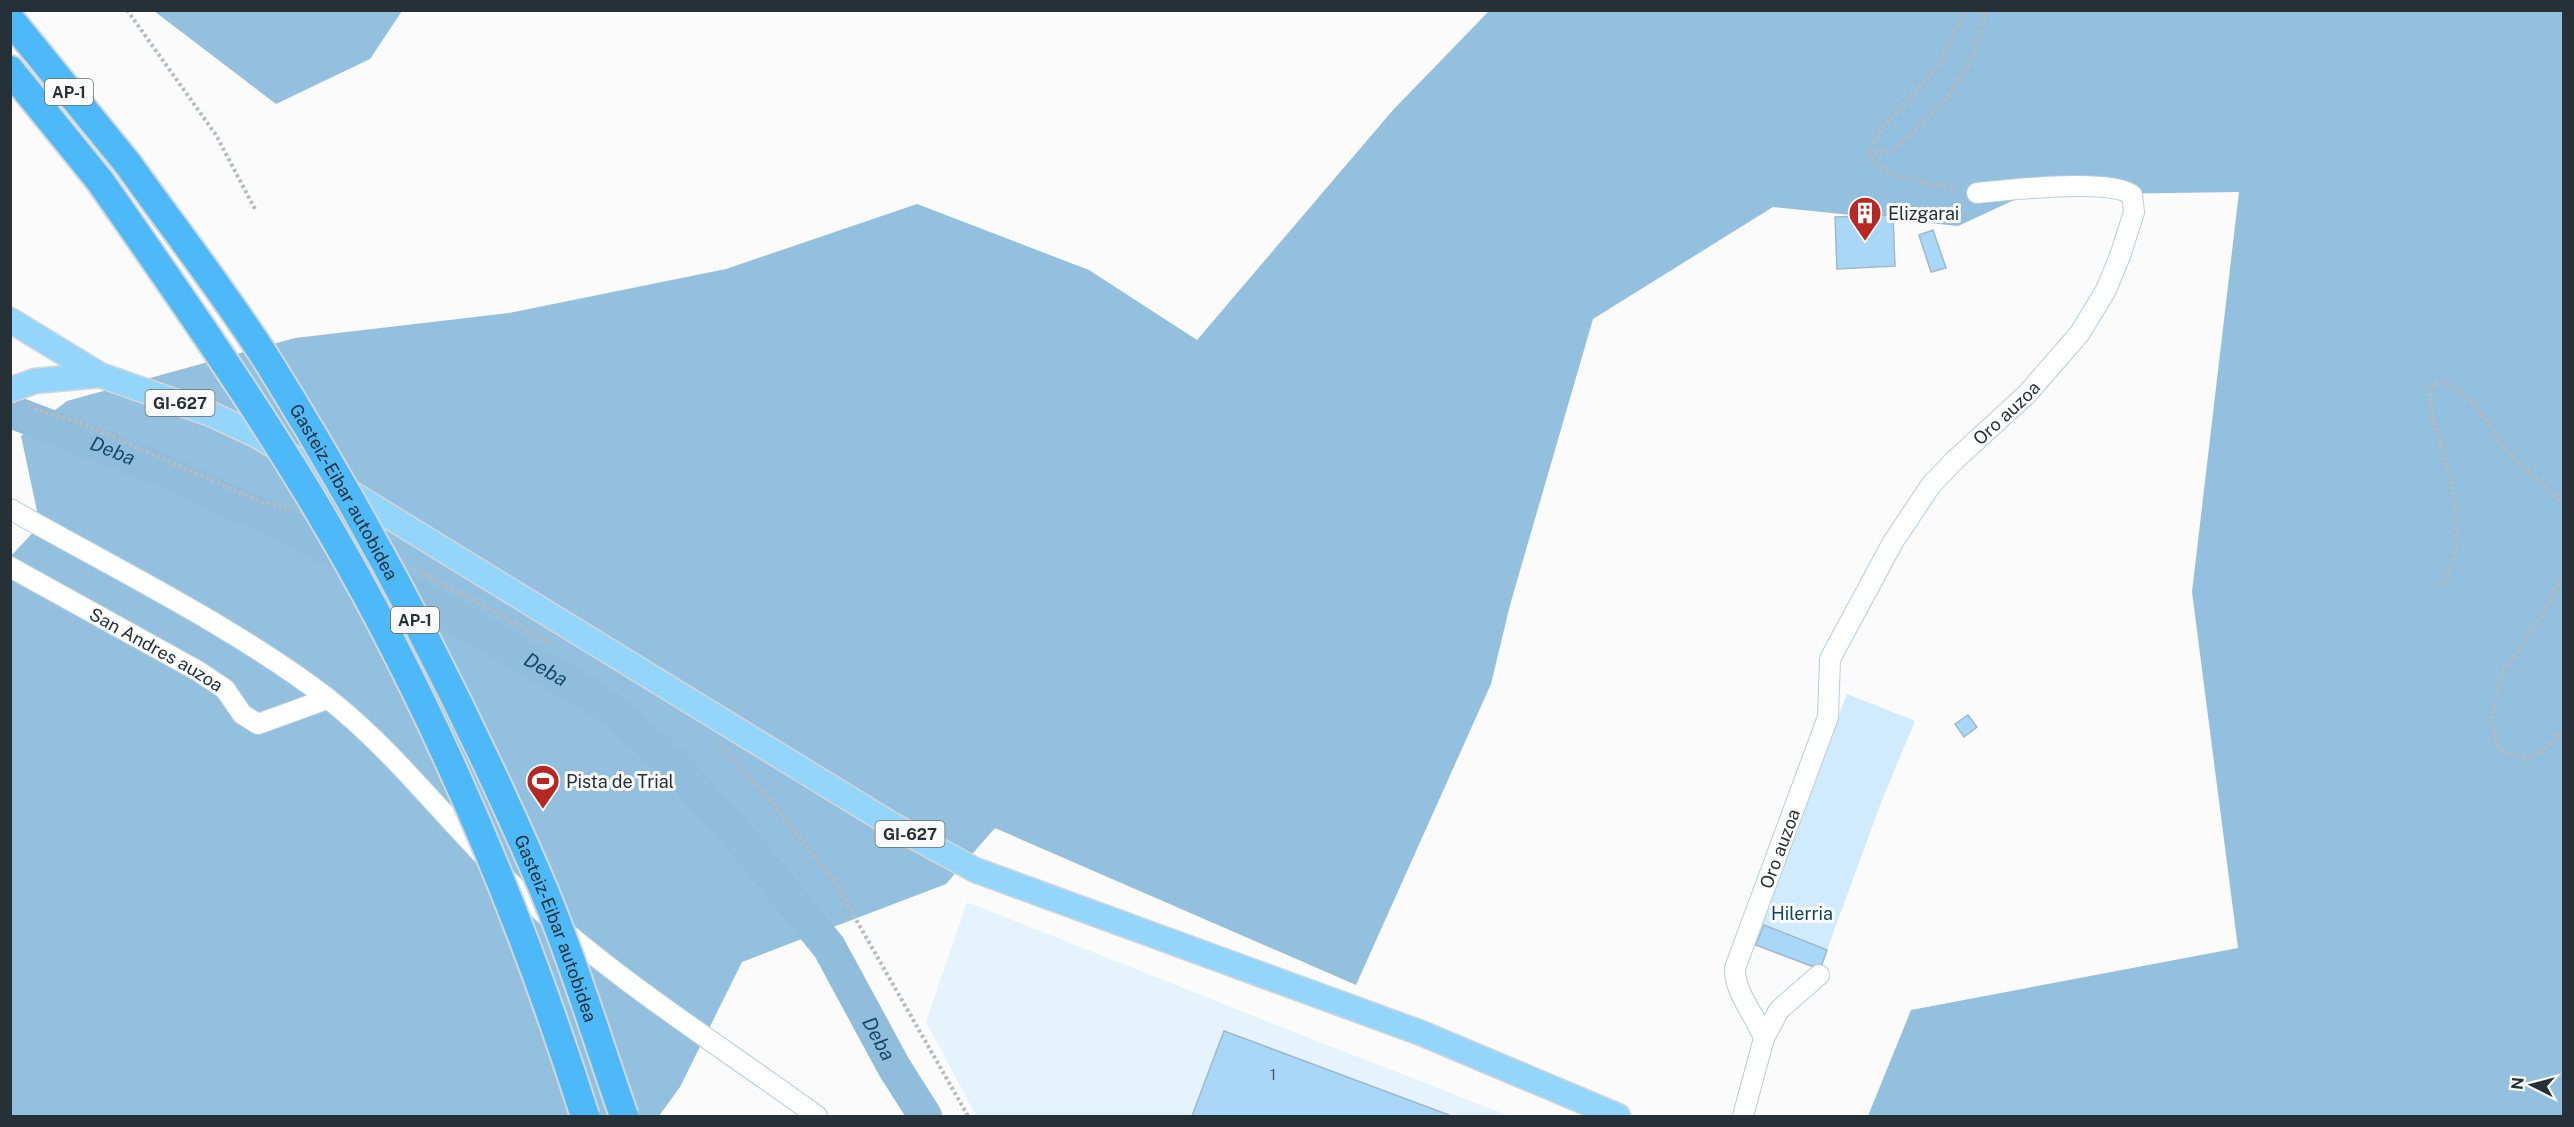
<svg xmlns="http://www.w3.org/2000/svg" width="2574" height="1127" viewBox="0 0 2574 1127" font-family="'Public Sans',sans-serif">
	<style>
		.built { fill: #e5f3fd }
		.green { fill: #d0ebfd }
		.forest { fill: #93c0df }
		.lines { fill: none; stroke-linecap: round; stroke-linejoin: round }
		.river { stroke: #90bddc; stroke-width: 34 }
		.building { fill: #a9d7f7; stroke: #9eb9cc; stroke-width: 1.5 }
		.minor-casing { stroke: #b2cee1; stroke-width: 22 }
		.major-casing { stroke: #d3d6d7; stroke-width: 27 }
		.highway-casing { stroke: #d3d6d7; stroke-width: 32 }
		.path { stroke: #b7bbbd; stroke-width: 4; stroke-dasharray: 3 3; stroke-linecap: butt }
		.minor { stroke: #fff; stroke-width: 20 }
		.major { stroke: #94d5fb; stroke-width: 24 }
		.highway { stroke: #4db9f8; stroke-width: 28 }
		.highway-bridge-casing { stroke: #d3d6d7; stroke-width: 32; stroke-linecap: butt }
		.highway-bridge { stroke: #4db9f8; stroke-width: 28 }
		.labels { text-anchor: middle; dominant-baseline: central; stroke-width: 6; stroke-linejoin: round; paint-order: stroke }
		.number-label { font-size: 15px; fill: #465a67 }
		.shield { fill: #fbfbfb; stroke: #656d72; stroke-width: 1.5 }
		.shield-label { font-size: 16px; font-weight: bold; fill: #253037 }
		.poi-label { font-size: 18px; fill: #253037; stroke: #fbfbfb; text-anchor: start }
		.street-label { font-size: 18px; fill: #253037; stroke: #fbfbfb }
		.park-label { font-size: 18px; fill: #0c4564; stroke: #fbfbfb }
		.water-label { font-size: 20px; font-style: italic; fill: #154b6a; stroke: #fbfbfb }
	</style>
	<rect width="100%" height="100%" fill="#fbfbfb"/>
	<path class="built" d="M 967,902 L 1286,1029 L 1510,1116 L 976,1116 L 926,1022 Z"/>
	<path class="green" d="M 1847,694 L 1915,721 L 1882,800 L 1820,969 L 1752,943 Z"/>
	<path class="forest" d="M 154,11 L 402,11 L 370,59 L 276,104 Z
		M 1489,11 L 2563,11 L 2563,1116 L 1868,1116 L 1911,1010 L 2238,948 L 2192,592 L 2239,192 L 2025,195 L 1958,226 L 1773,207 L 1593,319 L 1510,605 L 1491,684 L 1356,985 L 995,828 L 946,884 L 742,962 L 680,1087 L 659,1116 L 11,1116 L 10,557 L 40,525 L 21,436 L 67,401 L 295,338 L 509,313 L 726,269 L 917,204 L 1089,270 L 1197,340 L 1393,110 Z"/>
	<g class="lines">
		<path class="river" id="s1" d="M 10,411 L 168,472 L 223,499 L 268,517 L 455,617 L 604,703 L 669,760 L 746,845 L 829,947 L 894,1067 L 925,1116"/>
	</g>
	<path class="building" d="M 1893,215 L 1895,266 L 1837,269 L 1835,217 Z
		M 1933,230 L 1946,268 L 1931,272 L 1919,235 Z
		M 1968,715 L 1977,727 L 1964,737 L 1955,724 Z
		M 1764,925 L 1827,950 L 1822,964 L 1811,966 L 1756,945 Z
		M 1224,1031 L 1449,1115 L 1449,1116 L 1192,1116 Z"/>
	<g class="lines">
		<g class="minor-casing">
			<g id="minor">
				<path d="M 10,509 C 114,568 231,625 326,697 C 398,753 453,830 520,892 C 611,977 718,1044 817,1116"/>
				<path id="s2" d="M 10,567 L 198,671 L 225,689 L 242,714 L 258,724 L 327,699"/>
				<path id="s3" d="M 1764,1038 C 1755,1015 1734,992 1735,968 L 1828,717 L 1830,659 L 1893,542 L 1931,485 L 1955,460 L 2028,393 L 2080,333 L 2106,290 L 2120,256 L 2134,212 L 2132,195 C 2110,178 2007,190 1977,193"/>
				<path d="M 1743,1116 L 1764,1038 L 1779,1010 L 1819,975"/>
			</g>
		</g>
		<g class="major-casing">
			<path id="major" d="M 10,320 L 100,375 L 211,414 L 258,436 L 889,823 L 975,870 L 1421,1033 L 1618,1116
				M 10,390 L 35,381 L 100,375"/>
		</g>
		<g class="highway-casing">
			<path id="highway" d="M 10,19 L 128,164
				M 10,70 L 100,181"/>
		</g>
		<path class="path" d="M 127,10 L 216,135 L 256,211
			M 1813,10 L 1816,10
			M 1868,154 L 1890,151 L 1904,141 L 1948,97 L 1973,56 L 1986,10
			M 1868,154 L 1881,130 L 1940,64 L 1965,10
			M 1868,154 C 1884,180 1933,183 1960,189
			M 28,407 L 84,424 L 261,502 L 291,509
			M 414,568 L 552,644
			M 2564,573 L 2545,611 L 2500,677 L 2491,721 L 2499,750 C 2532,765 2540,754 2564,731
			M 2441,588 C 2467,544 2455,495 2442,448 C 2437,428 2423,404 2434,385 L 2443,382 C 2478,395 2489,430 2512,456 C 2528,473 2546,488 2564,504
			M 720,746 L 764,793 L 834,881 L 968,1116"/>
		<use href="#minor" class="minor"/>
		<use href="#major" class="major"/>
		<use href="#highway" class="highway"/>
		<g class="highway-bridge-casing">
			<g id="highway-bridge">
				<path id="s4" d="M 128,164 C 175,230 226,295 269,363 C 369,524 458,693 534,867 C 569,947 595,1033 624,1116"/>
				<path d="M 100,181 C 171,283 242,384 307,491 C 425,686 516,899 585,1116"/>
			</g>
		</g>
		<use href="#highway-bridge" class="highway-bridge"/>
	</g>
	<defs>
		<g id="building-pin" transform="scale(1.725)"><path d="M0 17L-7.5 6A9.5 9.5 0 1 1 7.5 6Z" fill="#b72822" stroke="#fbfbfb"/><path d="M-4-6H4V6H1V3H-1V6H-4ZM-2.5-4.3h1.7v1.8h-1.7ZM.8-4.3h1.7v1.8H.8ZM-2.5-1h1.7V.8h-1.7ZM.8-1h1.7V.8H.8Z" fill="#fff"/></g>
		<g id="stadium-pin" transform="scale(1.725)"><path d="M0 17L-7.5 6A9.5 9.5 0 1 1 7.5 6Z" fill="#b72822" stroke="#fbfbfb"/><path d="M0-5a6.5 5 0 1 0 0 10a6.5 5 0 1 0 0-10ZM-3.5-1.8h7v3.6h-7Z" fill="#fff"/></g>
	</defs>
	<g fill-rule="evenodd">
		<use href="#building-pin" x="1865" y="213"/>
		<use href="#stadium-pin" x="543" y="781"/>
	</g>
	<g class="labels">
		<g class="number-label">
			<text x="1273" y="1074">1</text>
		</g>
		<g class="shield">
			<rect x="45" y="79" width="48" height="26" rx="4.5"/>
			<rect x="145.5" y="390" width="69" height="26" rx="4.5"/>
			<rect x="391" y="607" width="48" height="26" rx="4.5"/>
			<rect x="875.5" y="821" width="69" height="26" rx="4.5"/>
		</g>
		<g class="shield-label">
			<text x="69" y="92">AP-1</text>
			<text x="180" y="403">GI-627</text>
			<text x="415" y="620">AP-1</text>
			<text x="910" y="834">GI-627</text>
		</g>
		<g class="poi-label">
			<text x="1888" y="213">Elizgarai</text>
			<text x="566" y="781">Pista de Trial</text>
		</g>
		<g class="street-label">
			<text stroke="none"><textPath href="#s3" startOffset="708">Oro auzoa</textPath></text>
			<text stroke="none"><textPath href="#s4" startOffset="393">Gasteiz-Eibar autobidea</textPath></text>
			<text stroke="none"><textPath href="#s2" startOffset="168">San Andres auzoa</textPath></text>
			<text stroke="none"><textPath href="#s3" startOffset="204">Oro auzoa</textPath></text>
			<text stroke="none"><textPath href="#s4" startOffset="879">Gasteiz-Eibar autobidea</textPath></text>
		</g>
		<g class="park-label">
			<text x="1802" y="913">Hilerria</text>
		</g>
		<g class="water-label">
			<text stroke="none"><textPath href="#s1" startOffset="110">Deba</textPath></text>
			<text stroke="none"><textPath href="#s1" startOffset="596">Deba</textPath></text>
			<text stroke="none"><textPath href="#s1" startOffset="1100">Deba</textPath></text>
		</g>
	</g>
	<rect width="2574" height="1127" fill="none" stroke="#253037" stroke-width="24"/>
	<g transform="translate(2532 1085) rotate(276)" stroke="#fbfbfb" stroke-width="4.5" paint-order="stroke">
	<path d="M0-4.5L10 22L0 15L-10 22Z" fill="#253037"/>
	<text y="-9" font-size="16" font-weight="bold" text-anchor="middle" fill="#253037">N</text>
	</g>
</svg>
